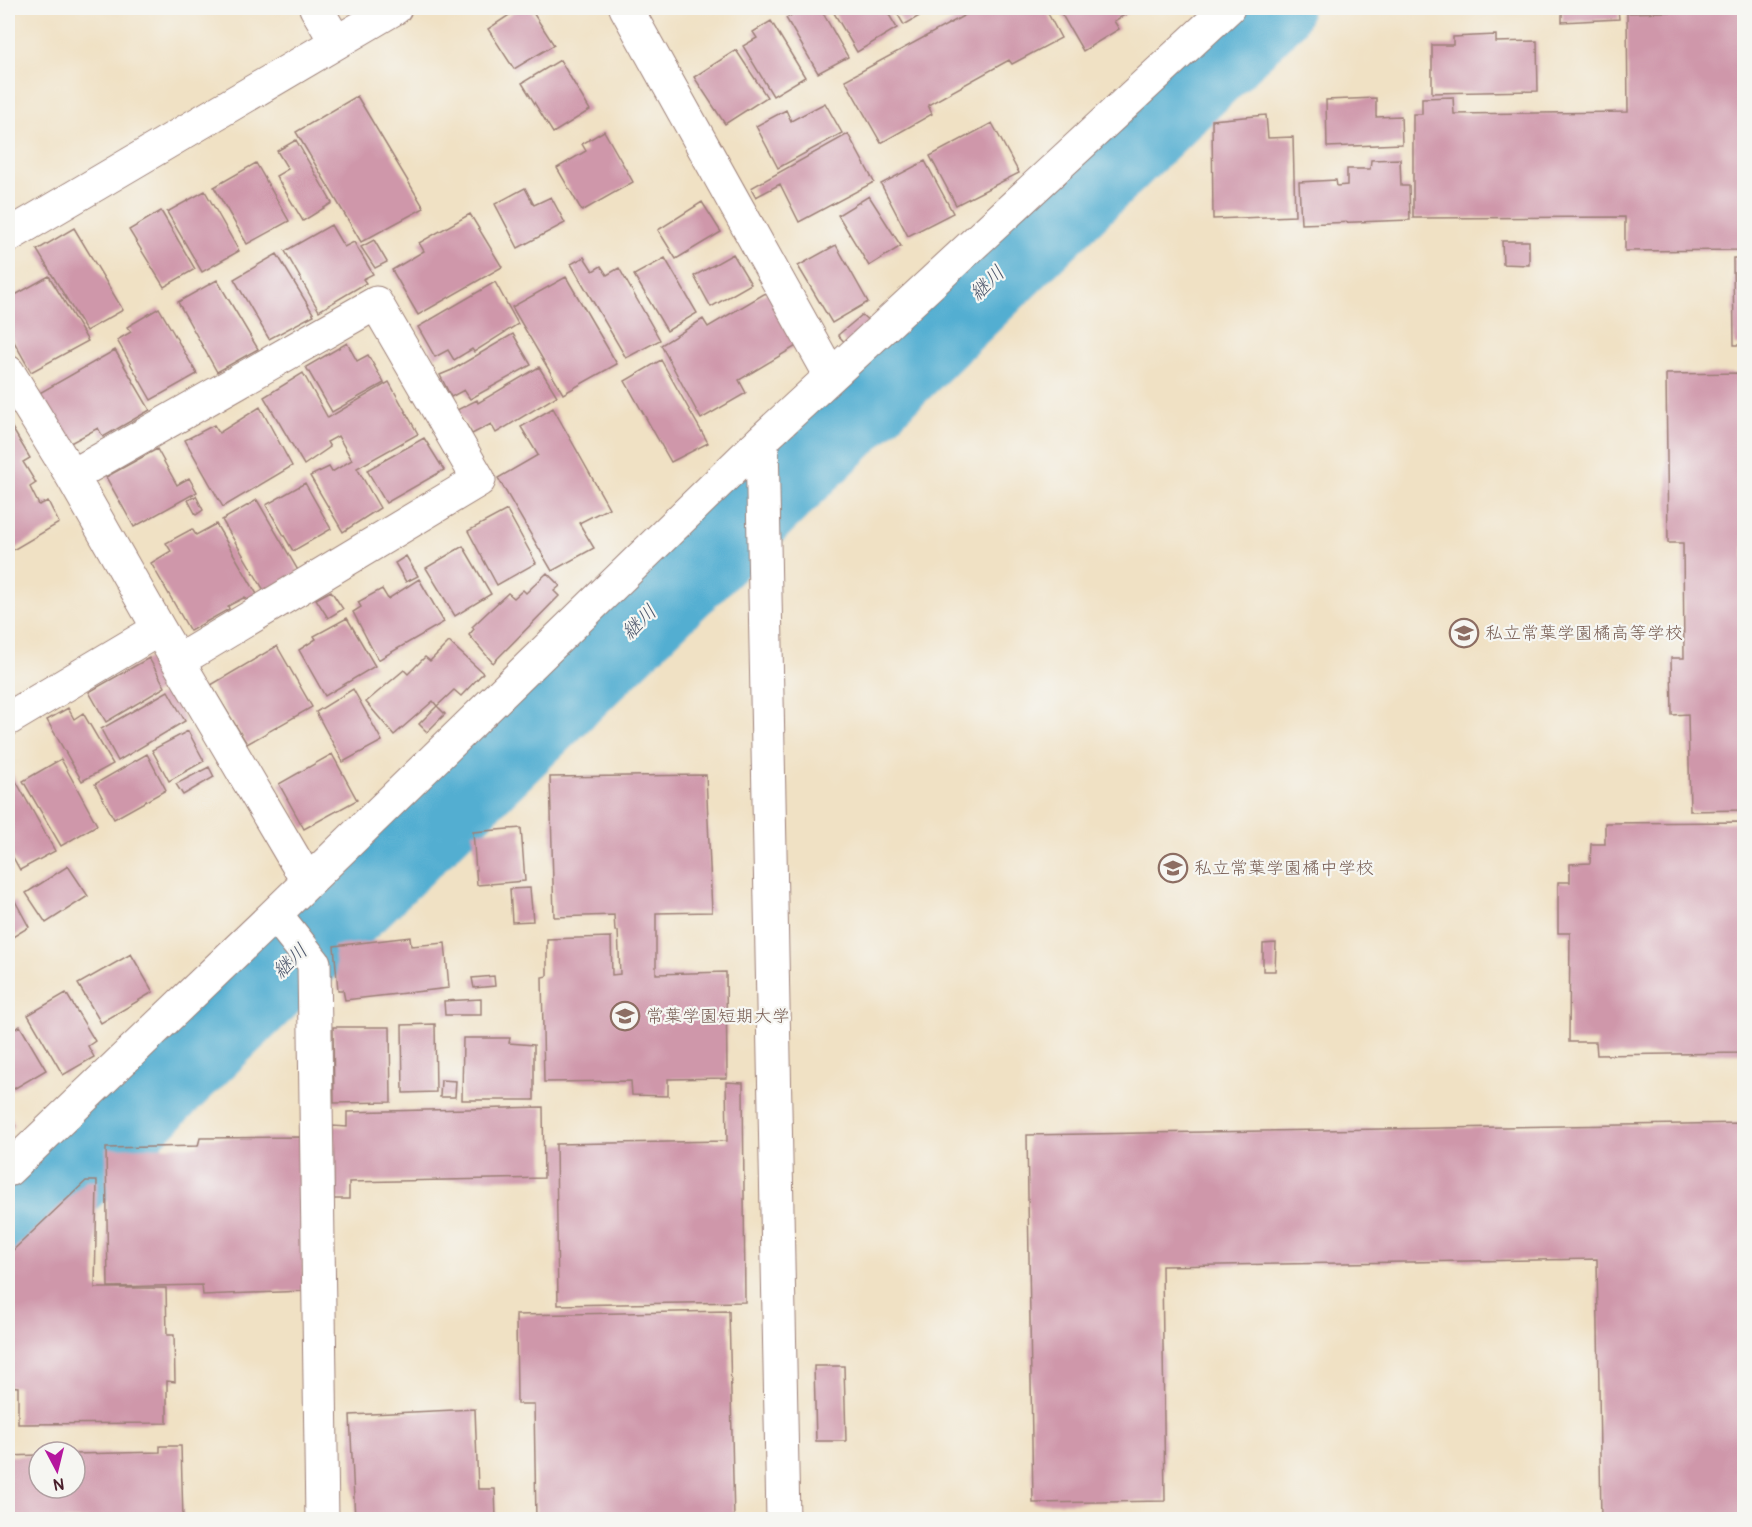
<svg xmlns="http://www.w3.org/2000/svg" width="1752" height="1527" viewBox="0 0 1752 1527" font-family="Pangolin,'Klee One',sans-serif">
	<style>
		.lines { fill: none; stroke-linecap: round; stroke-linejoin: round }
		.river { stroke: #53aed1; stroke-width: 84 }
		.building { fill: #cf97aa }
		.minor-casing { stroke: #9d8078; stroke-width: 35 }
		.minor { stroke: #fff; stroke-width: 33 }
		.labels { text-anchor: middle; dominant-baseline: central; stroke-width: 4.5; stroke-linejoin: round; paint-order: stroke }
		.education-label { font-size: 18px; fill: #785e54; stroke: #f6f6f2; text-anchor: start }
		.water-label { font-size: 20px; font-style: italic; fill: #4e586d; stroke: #f6f6f2 }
	</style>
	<rect width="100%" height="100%" fill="#f6f6f2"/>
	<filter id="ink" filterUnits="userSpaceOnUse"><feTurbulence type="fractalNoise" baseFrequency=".0167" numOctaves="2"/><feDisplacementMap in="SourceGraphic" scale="12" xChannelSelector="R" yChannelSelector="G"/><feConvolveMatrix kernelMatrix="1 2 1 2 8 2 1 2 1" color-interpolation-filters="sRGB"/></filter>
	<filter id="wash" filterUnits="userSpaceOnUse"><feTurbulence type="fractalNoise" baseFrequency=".008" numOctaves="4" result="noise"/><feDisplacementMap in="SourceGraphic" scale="24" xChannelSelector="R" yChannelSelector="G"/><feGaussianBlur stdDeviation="1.35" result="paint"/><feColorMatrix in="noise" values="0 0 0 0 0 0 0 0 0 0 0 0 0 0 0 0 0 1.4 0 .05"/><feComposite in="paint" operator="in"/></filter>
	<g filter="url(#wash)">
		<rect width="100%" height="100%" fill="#f0e1c4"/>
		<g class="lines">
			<path class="river" d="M 8,1237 L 1270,8"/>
		</g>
		<g id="blocks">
			<path class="building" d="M 520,8 L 530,8 L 554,45 L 514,69 L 488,29 Z
				M 805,8 L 820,8 L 848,57 L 818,73 L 786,18 Z
				M 831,8 L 885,8 L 897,28 L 857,52 Z
				M 894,8 L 933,8 L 904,25 Z
				M 978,8 L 1045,8 L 1061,38 L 1012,64 L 1009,60 L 928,105 L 932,114 L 881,143 L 845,80 Z
				M 1058,8 L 1137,8 L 1114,21 L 1119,29 L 1083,51 Z
				M 1562,8 L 1618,8 L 1619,19 L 1562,22 Z
				M 1744,10 L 1744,250 L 1625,251 L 1625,217 L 1413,218 L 1413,114 L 1422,114 L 1422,98 L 1453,97 L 1454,114 L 1628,112 L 1627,13 Z
				M 771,21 L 805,77 L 773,96 L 743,46 L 757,38 L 753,32 Z
				M 1496,35 L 1496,42 L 1537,41 L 1538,91 L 1432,93 L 1432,45 L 1453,45 L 1453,37 Z
				M 736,50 L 767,97 L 725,124 L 694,77 Z
				M 560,60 L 590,110 L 553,133 L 522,83 Z
				M 357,96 L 424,208 L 361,242 L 296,132 Z
				M 1376,98 L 1376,117 L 1401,116 L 1402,144 L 1327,147 L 1326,100 Z
				M 825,103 L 842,133 L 778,168 L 756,126 L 786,110 L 791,121 Z
				M 1266,115 L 1268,138 L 1293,137 L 1295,216 L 1213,219 L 1212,120 Z
				M 992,123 L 1019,173 L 956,205 L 930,156 Z
				M 604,131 L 633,182 L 582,211 L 557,168 L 586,151 L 582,144 Z
				M 848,134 L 874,182 L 799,222 L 780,184 L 756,197 L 751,188 Z
				M 296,140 L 332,203 L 303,221 L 276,176 L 288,169 L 277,151 Z
				M 1400,159 L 1401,186 L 1409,186 L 1410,220 L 1301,224 L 1299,182 L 1336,180 L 1337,186 L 1347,185 L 1347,169 L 1370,169 L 1371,160 Z
				M 925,161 L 953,213 L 908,236 L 881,184 Z
				M 256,163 L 289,221 L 247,244 L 214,187 Z
				M 525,188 L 534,205 L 551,197 L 565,223 L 518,248 L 495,204 Z
				M 205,191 L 239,251 L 202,272 L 167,212 Z
				M 869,196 L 901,246 L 869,266 L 838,215 Z
				M 702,202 L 721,232 L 676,259 L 658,230 Z
				M 161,211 L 195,269 L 164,287 L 129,230 Z
				M 470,214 L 502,267 L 418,315 L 392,270 L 424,251 L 419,243 Z
				M 331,225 L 344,247 L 354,242 L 373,274 L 363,279 L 366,283 L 319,311 L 285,251 Z
				M 74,228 L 123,310 L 86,331 L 37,250 Z
				M 374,240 L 387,262 L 375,268 L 361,247 Z
				M 1502,241 L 1529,241 L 1529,265 L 1503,264 Z
				M 836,245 L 868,302 L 832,323 L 798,266 Z
				M 277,254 L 314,315 L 269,339 L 234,279 Z
				M 733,254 L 751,284 L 711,307 L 694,276 Z
				M 584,257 L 593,271 L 601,266 L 607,275 L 619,268 L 660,340 L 626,358 L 571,264 Z
				M 665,258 L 697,313 L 667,331 L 634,275 Z
				M 1733,258 L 1744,258 L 1744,345 L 1734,345 Z
				M 49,276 L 88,341 L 31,372 L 8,331 L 8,299 Z
				M 566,277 L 617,364 L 563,394 L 512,307 Z
				M 217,280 L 258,349 L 217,372 L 178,302 Z
				M 495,282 L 518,324 L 474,352 L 472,349 L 454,360 L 448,350 L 435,357 L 418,327 Z
				M 769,291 L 798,345 L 739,380 L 746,393 L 701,419 L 661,345 L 703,319 L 708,327 Z
				M 159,308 L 197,374 L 151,400 L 117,340 L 131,332 L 127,327 Z
				M 862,315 L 872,324 L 848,346 L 838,335 Z
				M 513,334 L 531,365 L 470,399 L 464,390 L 451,397 L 440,375 L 452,370 Z
				M 347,343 L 357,361 L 368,355 L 384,383 L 332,412 L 306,367 Z
				M 115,350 L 150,410 L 103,437 L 98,428 L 65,446 L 36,395 Z
				M 661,360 L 708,443 L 671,462 L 625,381 Z
				M 539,367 L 557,396 L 496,433 L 491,424 L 472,434 L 457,410 L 477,400 L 478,403 Z
				M 303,373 L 328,418 L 389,382 L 418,434 L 357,468 L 380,508 L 343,532 L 310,476 L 329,467 L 332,472 L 352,460 L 338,436 L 327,442 L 330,447 L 304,465 L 264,397 Z
				M 1744,373 L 1744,810 L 1690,811 L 1688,714 L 1672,715 L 1671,658 L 1684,658 L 1683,543 L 1668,543 L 1666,374 Z
				M 260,407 L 292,466 L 223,507 L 185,440 L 214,425 L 219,433 Z
				M 553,408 L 609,508 L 579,523 L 594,548 L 552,571 L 498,478 L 538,455 L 521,427 Z
				M 8,421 L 30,458 L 23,462 L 36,483 L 30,487 L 39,505 L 48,501 L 59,523 L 8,553 Z
				M 424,438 L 444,470 L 386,503 L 367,470 Z
				M 157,449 L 177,485 L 189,478 L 197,492 L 134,527 L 106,477 Z
				M 305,483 L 331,529 L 293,551 L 266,505 Z
				M 196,496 L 203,510 L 196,515 L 188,500 Z
				M 257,500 L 299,572 L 265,592 L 222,520 Z
				M 507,510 L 536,563 L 497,585 L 468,531 Z
				M 216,524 L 258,596 L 247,601 L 245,597 L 228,606 L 229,609 L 190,631 L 151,563 L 171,551 L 166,543 L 192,529 L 196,535 Z
				M 463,546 L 491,594 L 455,616 L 426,568 Z
				M 406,556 L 418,576 L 406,582 L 395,563 Z
				M 547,573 L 560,586 L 554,591 L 559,596 L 493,663 L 469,635 L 474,629 L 472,627 L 508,593 L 514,598 L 523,590 L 526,593 Z
				M 419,579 L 444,622 L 378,660 L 353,612 L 361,607 L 358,602 L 382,589 L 388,599 Z
				M 331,591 L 343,609 L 328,618 L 316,599 Z
				M 347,618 L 375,666 L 325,696 L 299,650 L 316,639 L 314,636 Z
				M 449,642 L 483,673 L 461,696 L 454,690 L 437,706 L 445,714 L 427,732 L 419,724 L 437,706 L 433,701 L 394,735 L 366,702 L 404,670 L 408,674 L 425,657 L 430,661 Z
				M 277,646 L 312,707 L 247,744 L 211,685 Z
				M 149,658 L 165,687 L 106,722 L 89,692 Z
				M 353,689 L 382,741 L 343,762 L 316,712 Z
				M 168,691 L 185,721 L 118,761 L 101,729 Z
				M 68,708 L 74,719 L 83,713 L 113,764 L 82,781 L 47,720 Z
				M 188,731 L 204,761 L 169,781 L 152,750 Z
				M 147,754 L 166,790 L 114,819 L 95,784 Z
				M 332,754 L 357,800 L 304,829 L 279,784 Z
				M 61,759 L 97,825 L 61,846 L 23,781 Z
				M 209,767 L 214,777 L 183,795 L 176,784 Z
				M 12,774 L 55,851 L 20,870 L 8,848 L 8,776 Z
				M 706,775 L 712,912 L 656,913 L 656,974 L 726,972 L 727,1078 L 668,1079 L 668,1096 L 632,1095 L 631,1081 L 544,1082 L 542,977 L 547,976 L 547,939 L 611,937 L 612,975 L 620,974 L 618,931 L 615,931 L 614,915 L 554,917 L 550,777 Z
				M 1744,822 L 1744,1053 L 1597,1055 L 1596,1042 L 1569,1042 L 1570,933 L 1558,933 L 1558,882 L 1570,882 L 1570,864 L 1590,863 L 1591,844 L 1605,844 L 1605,823 Z
				M 521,828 L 525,881 L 477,885 L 473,832 Z
				M 68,866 L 88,896 L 46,923 L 26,893 Z
				M 530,888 L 533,921 L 512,922 L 510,889 Z
				M 15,901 L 29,927 L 8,940 L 8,905 Z
				M 410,937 L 411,946 L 445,943 L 449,988 L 345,1000 L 343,990 L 338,990 L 334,946 Z
				M 1276,943 L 1275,971 L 1263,971 L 1263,944 Z
				M 131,954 L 153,992 L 101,1023 L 78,984 Z
				M 494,976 L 495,986 L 474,988 L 472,978 Z
				M 66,993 L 95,1041 L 88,1046 L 94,1057 L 63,1075 L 28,1015 Z
				M 481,999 L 481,1015 L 445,1015 L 444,1001 Z
				M 435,1024 L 436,1092 L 403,1093 L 402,1025 Z
				M 20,1026 L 46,1070 L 12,1090 L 8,1083 L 8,1033 Z
				M 333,1027 L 390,1027 L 391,1102 L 334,1103 Z
				M 463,1038 L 510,1038 L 509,1043 L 534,1045 L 534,1100 L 462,1100 Z
				M 441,1080 L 456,1081 L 455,1097 L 440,1097 Z
				M 726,1082 L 743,1083 L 745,1302 L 558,1305 L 556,1144 L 727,1141 Z
				M 543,1107 L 544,1178 L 349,1182 L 349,1199 L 334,1199 L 333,1126 L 347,1127 L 347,1112 Z
				M 8,1112 L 15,1126 L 8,1131 Z
				M 1744,1123 L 1744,1520 L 1601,1520 L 1597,1259 L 1162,1266 L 1165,1501 L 1033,1503 L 1027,1135 Z
				M 301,1137 L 304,1291 L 203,1295 L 202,1285 L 108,1287 L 106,1148 L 198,1146 L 200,1138 Z
				M 86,1181 L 97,1181 L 95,1288 L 166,1288 L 167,1335 L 174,1335 L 175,1382 L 167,1381 L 167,1423 L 18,1424 L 18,1387 L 8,1386 L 8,1255 Z
				M 729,1311 L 734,1520 L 536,1520 L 534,1404 L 517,1404 L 516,1315 Z
				M 814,1366 L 844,1366 L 846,1441 L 816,1441 Z
				M 475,1409 L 478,1489 L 495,1489 L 496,1520 L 355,1520 L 350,1415 Z
				M 160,1446 L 181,1446 L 183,1520 L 8,1520 L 8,1456 L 39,1455 L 39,1488 L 75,1488 L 75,1454 L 160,1452 Z"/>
		</g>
	</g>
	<g filter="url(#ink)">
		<use href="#blocks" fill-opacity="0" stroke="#9d8078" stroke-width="1.5"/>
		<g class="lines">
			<g class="minor-casing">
				<path id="minor" d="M 316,8 L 336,42
					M 626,8 L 831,376
					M 8,236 L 395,8
					M 8,372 L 72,476 L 159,629 L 308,882
					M 762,440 L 783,1520
					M 72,476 L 376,303 L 479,480 L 178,661
					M 8,719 L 159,629
					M 275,914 L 314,963 L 322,1520
					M 8,1170 L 275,914 L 762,440 L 1228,8"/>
			</g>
			<use href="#minor" class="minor"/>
		</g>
	</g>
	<defs>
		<g id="school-ring" transform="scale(1.5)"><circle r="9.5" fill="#f6f6f2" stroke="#8d6e63" stroke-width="1.5"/><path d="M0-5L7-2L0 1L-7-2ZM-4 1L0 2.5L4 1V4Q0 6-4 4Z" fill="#8d6e63"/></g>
		<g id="university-ring" transform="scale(1.5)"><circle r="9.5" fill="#f6f6f2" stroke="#8d6e63" stroke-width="1.5"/><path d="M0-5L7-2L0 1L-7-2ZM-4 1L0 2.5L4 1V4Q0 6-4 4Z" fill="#8d6e63"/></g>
	</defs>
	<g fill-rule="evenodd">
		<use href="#school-ring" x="1464" y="633"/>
		<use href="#school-ring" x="1173" y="868"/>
		<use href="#university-ring" x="625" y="1016"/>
	</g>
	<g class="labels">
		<g class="education-label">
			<text x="1485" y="633">私立常葉学園橘高等学校</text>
			<text x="1194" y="868">私立常葉学園橘中学校</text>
			<text x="646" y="1016">常葉学園短期大学</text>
		</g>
		<g class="water-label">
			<text transform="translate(987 283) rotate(-44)">継川</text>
			<text transform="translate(639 622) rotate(-44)">継川</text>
			<text transform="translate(290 961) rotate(-44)">継川</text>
		</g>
	</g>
	<rect width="1752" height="1527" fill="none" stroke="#f6f6f2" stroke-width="30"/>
	<g transform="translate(57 1470) rotate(173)"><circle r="28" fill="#f6f6f2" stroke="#b1a0a2" stroke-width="1.5"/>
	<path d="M0-4.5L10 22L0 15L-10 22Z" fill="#b5179e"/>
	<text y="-9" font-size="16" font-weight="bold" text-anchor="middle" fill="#4a1f2b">N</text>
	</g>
</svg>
